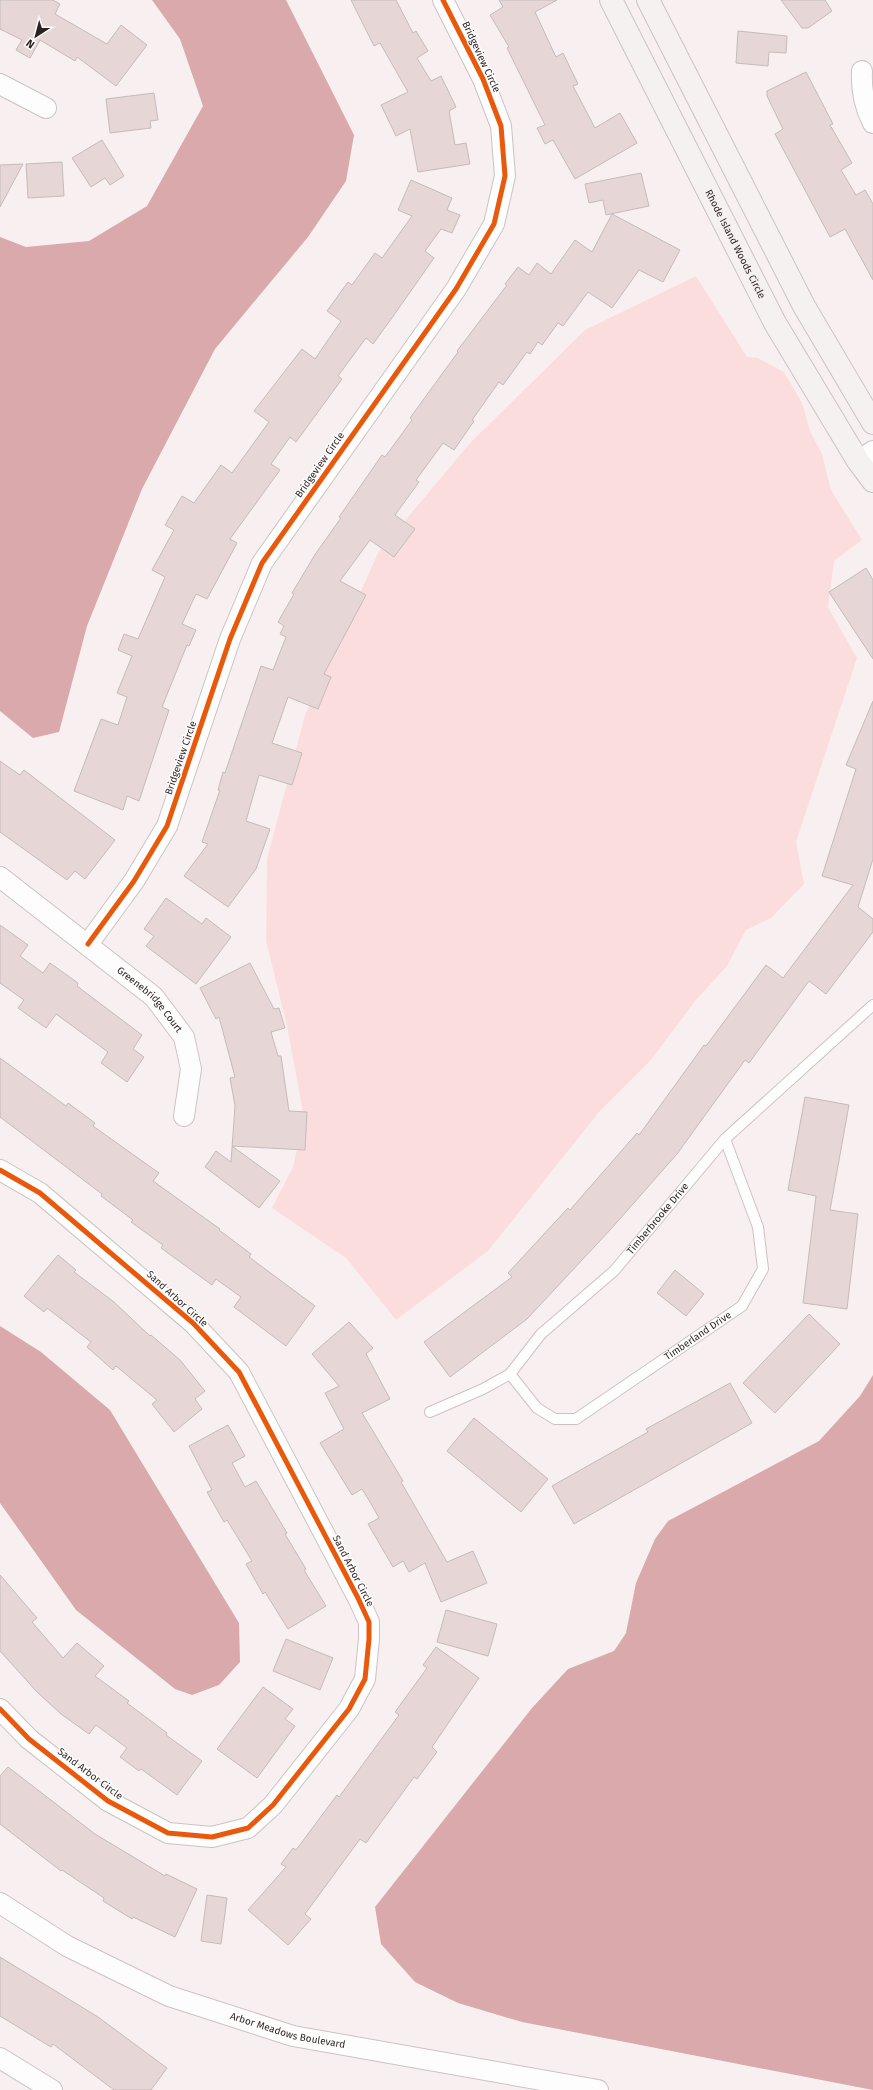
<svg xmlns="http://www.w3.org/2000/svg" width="873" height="2090" viewBox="0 0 873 2090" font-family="'Fira Sans',sans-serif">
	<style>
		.green { fill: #fcdddd }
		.water { fill: #d9a9ab }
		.building { fill: #e7d6d6; stroke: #c4bbbb }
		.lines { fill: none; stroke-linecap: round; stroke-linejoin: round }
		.lane-casing { stroke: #cdc2c3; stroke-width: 12 }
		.street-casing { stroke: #cdc2c3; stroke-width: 22 }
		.secondary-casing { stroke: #cdc2c3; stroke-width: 24 }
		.lane { stroke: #fefdfd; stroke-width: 10 }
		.street { stroke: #fefdfd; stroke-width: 20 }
		.secondary { stroke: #f5f1f1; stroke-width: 22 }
		.cycleway-casing { stroke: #fefefe; stroke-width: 8 }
		.cycleway { stroke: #e8590c; stroke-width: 5 }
		.labels { text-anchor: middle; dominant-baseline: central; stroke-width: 3; stroke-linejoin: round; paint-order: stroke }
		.street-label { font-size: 10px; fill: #2b1f1f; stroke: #fefefe }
	</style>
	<rect width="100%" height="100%" fill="#f8f0f0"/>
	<path class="green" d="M 696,276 L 747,357 L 758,358 L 784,372 L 802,403 L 810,431 L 822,454 L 831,490 L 862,540 L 834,561 L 828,607 L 857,658 L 796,842 L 804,884 L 771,918 L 746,930 L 727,966 L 696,1000 L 651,1060 L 599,1112 L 488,1251 L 396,1320 L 346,1258 L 272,1208 L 293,1167 L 304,1118 L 287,1026 L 266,941 L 267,859 L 305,715 L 378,553 L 470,443 L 585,330 Z"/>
	<path class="water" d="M 152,0 L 286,0 L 354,135 L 346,181 L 308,237 L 215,349 L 142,489 L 87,626 L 59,732 L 33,738 L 0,711 L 0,237 L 26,247 L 89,241 L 147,206 L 203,106 L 180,39 Z
		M 0,1326 L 41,1352 L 110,1410 L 239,1623 L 240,1662 L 219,1685 L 192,1695 L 175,1689 L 76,1610 L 0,1503 Z
		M 873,1375 L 873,2090 L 522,2022 L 458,2003 L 415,1982 L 381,1944 L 375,1907 L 532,1708 L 568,1669 L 614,1651 L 626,1633 L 636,1583 L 655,1539 L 668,1521 L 819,1441 L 860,1396 Z"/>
	<path class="building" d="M 0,0 L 53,0 L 60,4 L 55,14 L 107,44 L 121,25 L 147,45 L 116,86 L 77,57 L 75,61 L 40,40 L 30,58 L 16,50 L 22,40 L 0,29 Z
		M 351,0 L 396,0 L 413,33 L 416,31 L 428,51 L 417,58 L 431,81 L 441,76 L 456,107 L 449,111 L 455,145 L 466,143 L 470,164 L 418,172 L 410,129 L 396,136 L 381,105 L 408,92 L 380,43 L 374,46 Z
		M 499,0 L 557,0 L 535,12 L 556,57 L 563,53 L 578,84 L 573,86 L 595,128 L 620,113 L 637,143 L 575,179 L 553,140 L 545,144 L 537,128 L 545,125 L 507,48 L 509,47 L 490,15 L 503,7 Z
		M 781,0 L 825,0 L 832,11 L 808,28 L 802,28 Z
		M 738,31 L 787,36 L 786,53 L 769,52 L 768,66 L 736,63 Z
		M 806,72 L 833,124 L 830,125 L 852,163 L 841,170 L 856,195 L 865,190 L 873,204 L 873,280 L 845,229 L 830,237 L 775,134 L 783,129 L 767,96 L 767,91 Z
		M 154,93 L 158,120 L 150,121 L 151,128 L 110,133 L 106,99 Z
		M 102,140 L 124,176 L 110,185 L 105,178 L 91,187 L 72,158 Z
		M 62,162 L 64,196 L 28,198 L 26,164 Z
		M 23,164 L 0,207 L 0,165 Z
		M 641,173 L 649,206 L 606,215 L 603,200 L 589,203 L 585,184 Z
		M 411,180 L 452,198 L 447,210 L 460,215 L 452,233 L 441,229 L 425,251 L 434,258 L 394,315 L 373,344 L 366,338 L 338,376 L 342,379 L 296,442 L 290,437 L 271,464 L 280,470 L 230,539 L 237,543 L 207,599 L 196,594 L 182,624 L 196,630 L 189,646 L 187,645 L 162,707 L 169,710 L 139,801 L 127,796 L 123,810 L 74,791 L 101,719 L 118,725 L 127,697 L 117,693 L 132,656 L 118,650 L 124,634 L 138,639 L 165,577 L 152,570 L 174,530 L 165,525 L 182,496 L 194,503 L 221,465 L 232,473 L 269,422 L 254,411 L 302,349 L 315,359 L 341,321 L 327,311 L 348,282 L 352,285 L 375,253 L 382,258 L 412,216 L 398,210 Z
		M 612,214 L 680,250 L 663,282 L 639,270 L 612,308 L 588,292 L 563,326 L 558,323 L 542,345 L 538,342 L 530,354 L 527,352 L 503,385 L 499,382 L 472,420 L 474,421 L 454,450 L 443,443 L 416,480 L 419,482 L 395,515 L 415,529 L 394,557 L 370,540 L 340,581 L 366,595 L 324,674 L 331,677 L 318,709 L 288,697 L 272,743 L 302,753 L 292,785 L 259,775 L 246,821 L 270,829 L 256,869 L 228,907 L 184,876 L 208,844 L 202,842 L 220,790 L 218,790 L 223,772 L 225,773 L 261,666 L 273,670 L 286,637 L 280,634 L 284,626 L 278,622 L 294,594 L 292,593 L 316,553 L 341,518 L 339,517 L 382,455 L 385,457 L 412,420 L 410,418 L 458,352 L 457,351 L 507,285 L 505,284 L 518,267 L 529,275 L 537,263 L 551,274 L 575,240 L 592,252 Z
		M 866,568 L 873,580 L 873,659 L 829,592 Z
		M 873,701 L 873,859 L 858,907 L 873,919 L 873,932 L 826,994 L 809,981 L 749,1063 L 745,1060 L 677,1154 L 611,1229 L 527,1319 L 450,1377 L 424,1342 L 512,1277 L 508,1273 L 568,1208 L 570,1210 L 637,1133 L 639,1135 L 704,1045 L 706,1046 L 766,965 L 783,978 L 853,885 L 822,876 L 856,769 L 846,765 Z
		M 0,761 L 20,775 L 24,770 L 115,840 L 85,879 L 75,871 L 67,880 L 0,832 Z
		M 166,898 L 202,924 L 206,918 L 231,937 L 196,984 L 146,946 L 154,936 L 144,929 Z
		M 0,925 L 28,945 L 20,956 L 43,973 L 50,963 L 78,983 L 77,986 L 142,1035 L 133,1049 L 144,1057 L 127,1082 L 101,1063 L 108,1052 L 56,1014 L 46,1028 L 18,1008 L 24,1000 L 0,983 Z
		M 250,963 L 274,1009 L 279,1008 L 285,1028 L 271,1032 L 278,1056 L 281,1056 L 289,1111 L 307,1112 L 305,1150 L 232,1146 L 280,1181 L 259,1208 L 205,1167 L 216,1151 L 231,1162 L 235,1106 L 230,1078 L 235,1077 L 219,1017 L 216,1019 L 200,988 Z
		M 0,1058 L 66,1106 L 68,1103 L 95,1123 L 93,1126 L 159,1173 L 153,1181 L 220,1229 L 219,1230 L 251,1254 L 249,1257 L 315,1306 L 286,1346 L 234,1307 L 241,1297 L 216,1279 L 212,1285 L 161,1248 L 163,1245 L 131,1222 L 133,1220 L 101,1196 L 102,1194 L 0,1117 Z
		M 805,1097 L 849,1105 L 830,1210 L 858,1214 L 847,1309 L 803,1303 L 816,1196 L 788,1190 Z
		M 58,1255 L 76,1270 L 74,1272 L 114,1302 L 150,1336 L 151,1335 L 180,1360 L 205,1391 L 195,1399 L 202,1409 L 174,1432 L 152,1404 L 157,1400 L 116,1366 L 113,1370 L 87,1347 L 91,1342 L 47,1308 L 44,1312 L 24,1296 Z
		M 675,1270 L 704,1294 L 686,1316 L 657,1293 Z
		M 809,1314 L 840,1344 L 775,1413 L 743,1383 Z
		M 349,1322 L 373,1348 L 366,1354 L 390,1399 L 362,1413 L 403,1481 L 401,1482 L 447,1562 L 473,1551 L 487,1583 L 441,1602 L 425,1563 L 409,1572 L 403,1561 L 393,1567 L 368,1524 L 379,1518 L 370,1502 L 362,1489 L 352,1495 L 320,1443 L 344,1429 L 325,1393 L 339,1386 L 312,1354 Z
		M 730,1383 L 752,1423 L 574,1524 L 552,1486 L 648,1432 L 646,1429 Z
		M 474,1418 L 548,1479 L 521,1512 L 447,1451 Z
		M 228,1425 L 245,1456 L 232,1463 L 245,1487 L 256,1481 L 287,1533 L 285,1534 L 306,1569 L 304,1570 L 326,1606 L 288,1629 L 265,1592 L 263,1594 L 246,1564 L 252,1561 L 227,1520 L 224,1522 L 207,1492 L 212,1490 L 189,1446 Z
		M 0,1575 L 37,1618 L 32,1622 L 63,1658 L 77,1643 L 104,1666 L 95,1676 L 129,1701 L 127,1703 L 167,1733 L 166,1735 L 202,1761 L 177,1795 L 141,1769 L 139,1771 L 120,1757 L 127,1748 L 96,1725 L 89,1734 L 61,1714 L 37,1692 L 0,1651 Z
		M 446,1610 L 497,1624 L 488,1656 L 437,1642 Z
		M 286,1639 L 333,1658 L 320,1690 L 273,1671 Z
		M 436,1647 L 479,1678 L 432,1747 L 437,1752 L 417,1779 L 414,1777 L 366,1843 L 360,1839 L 305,1914 L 311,1919 L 288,1945 L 248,1910 L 286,1867 L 281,1864 L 293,1848 L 296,1850 L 337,1795 L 339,1797 L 399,1715 L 395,1712 L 427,1668 L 423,1665 Z
		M 263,1687 L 293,1709 L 285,1719 L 295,1726 L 257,1778 L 217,1749 Z
		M 8,1767 L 95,1834 L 165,1876 L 166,1874 L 197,1889 L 175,1937 L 133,1917 L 132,1919 L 103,1901 L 104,1898 L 62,1870 L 61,1871 L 0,1824 L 0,1776 Z
		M 207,1895 L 227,1898 L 221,1944 L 201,1941 Z
		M 0,1957 L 98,2017 L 167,2068 L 151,2090 L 114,2090 L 53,2044 L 51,2047 L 0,2016 Z"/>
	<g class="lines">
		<g class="lane-casing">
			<g id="lane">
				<path id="s1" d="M 510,1374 L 537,1408 L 555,1419 L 576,1419 L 742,1306 L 763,1269 L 758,1227 L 725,1139"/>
				<path id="s2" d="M 430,1412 L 483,1389 L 510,1374 L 541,1334 L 614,1271 L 725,1139 L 873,1005"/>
			</g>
		</g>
		<g class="street-casing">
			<g id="street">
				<path d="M 862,71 C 861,90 864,106 873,123"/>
				<path d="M 0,84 L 46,108"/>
				<path d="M 858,461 L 873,451"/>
				<path id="s3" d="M 0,877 L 154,997 L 184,1037 L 191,1069 L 184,1116"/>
				<path d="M 88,944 L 134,881 L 167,826 L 230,639 L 262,563 L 456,289 L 494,224 L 505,176 L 501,126 L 483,79 L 443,0"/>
				<path d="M 0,1170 L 40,1193 L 193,1323 L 239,1372 L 358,1598 L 369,1622 L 369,1639 L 365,1679 L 349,1709 L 273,1805 L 248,1828 L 212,1837 L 168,1833 L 108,1801 L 29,1739 L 0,1709"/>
				<path id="s4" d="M 0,1903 L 67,1946 L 169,1996 L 293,2036 L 598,2090"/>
				<path d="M 0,2058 L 52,2090"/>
			</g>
		</g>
		<g class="secondary-casing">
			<g id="secondary">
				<path id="s5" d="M 611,0 L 775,323 L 858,461 L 873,481"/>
				<path d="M 648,0 L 804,306 L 873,423"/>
			</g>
		</g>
		<use href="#lane" class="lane"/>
		<use href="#street" class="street"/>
		<use href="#secondary" class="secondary"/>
		<g class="cycleway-casing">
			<path id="cycleway" d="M 88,944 L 134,881 L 167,826 L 230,639 L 262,563 L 456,289 L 494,224 L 505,176 L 501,126 L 483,79 L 443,0
				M 0,1170 L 40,1193 L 193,1323 L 239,1372 L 358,1598 L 369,1622 L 369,1639 L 365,1679 L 349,1709 L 273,1805 L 248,1828 L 212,1837 L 168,1833 L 108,1801 L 29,1739 L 0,1709"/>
		</g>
		<use href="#cycleway" class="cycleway"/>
	</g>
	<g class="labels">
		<g class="street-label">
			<text transform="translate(481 57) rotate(65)">Bridgeview Circle</text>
			<text stroke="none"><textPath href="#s5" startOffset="274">Rhode Island Woods Circle</textPath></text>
			<text transform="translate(320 465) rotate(-55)">Bridgeview Circle</text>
			<text transform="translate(181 758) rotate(-71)">Bridgeview Circle</text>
			<text stroke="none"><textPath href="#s3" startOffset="194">Greenebridge Court</textPath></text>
			<text stroke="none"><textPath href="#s2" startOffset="304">Timberbrooke Drive</textPath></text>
			<text transform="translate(177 1299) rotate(42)">Sand Arbor Circle</text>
			<text stroke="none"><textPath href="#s1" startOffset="233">Timberland Drive</textPath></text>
			<text transform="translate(353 1571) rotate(63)">Sand Arbor Circle</text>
			<text transform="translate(90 1774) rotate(37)">Sand Arbor Circle</text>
			<text stroke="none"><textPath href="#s4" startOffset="317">Arbor Meadows Boulevard</textPath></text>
		</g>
	</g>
	<g transform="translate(36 36) rotate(216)" stroke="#fefefe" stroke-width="3" paint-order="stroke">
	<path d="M0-3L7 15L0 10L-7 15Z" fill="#2b1f1f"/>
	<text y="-6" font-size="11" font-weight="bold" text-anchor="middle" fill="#2b1f1f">N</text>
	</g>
</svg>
